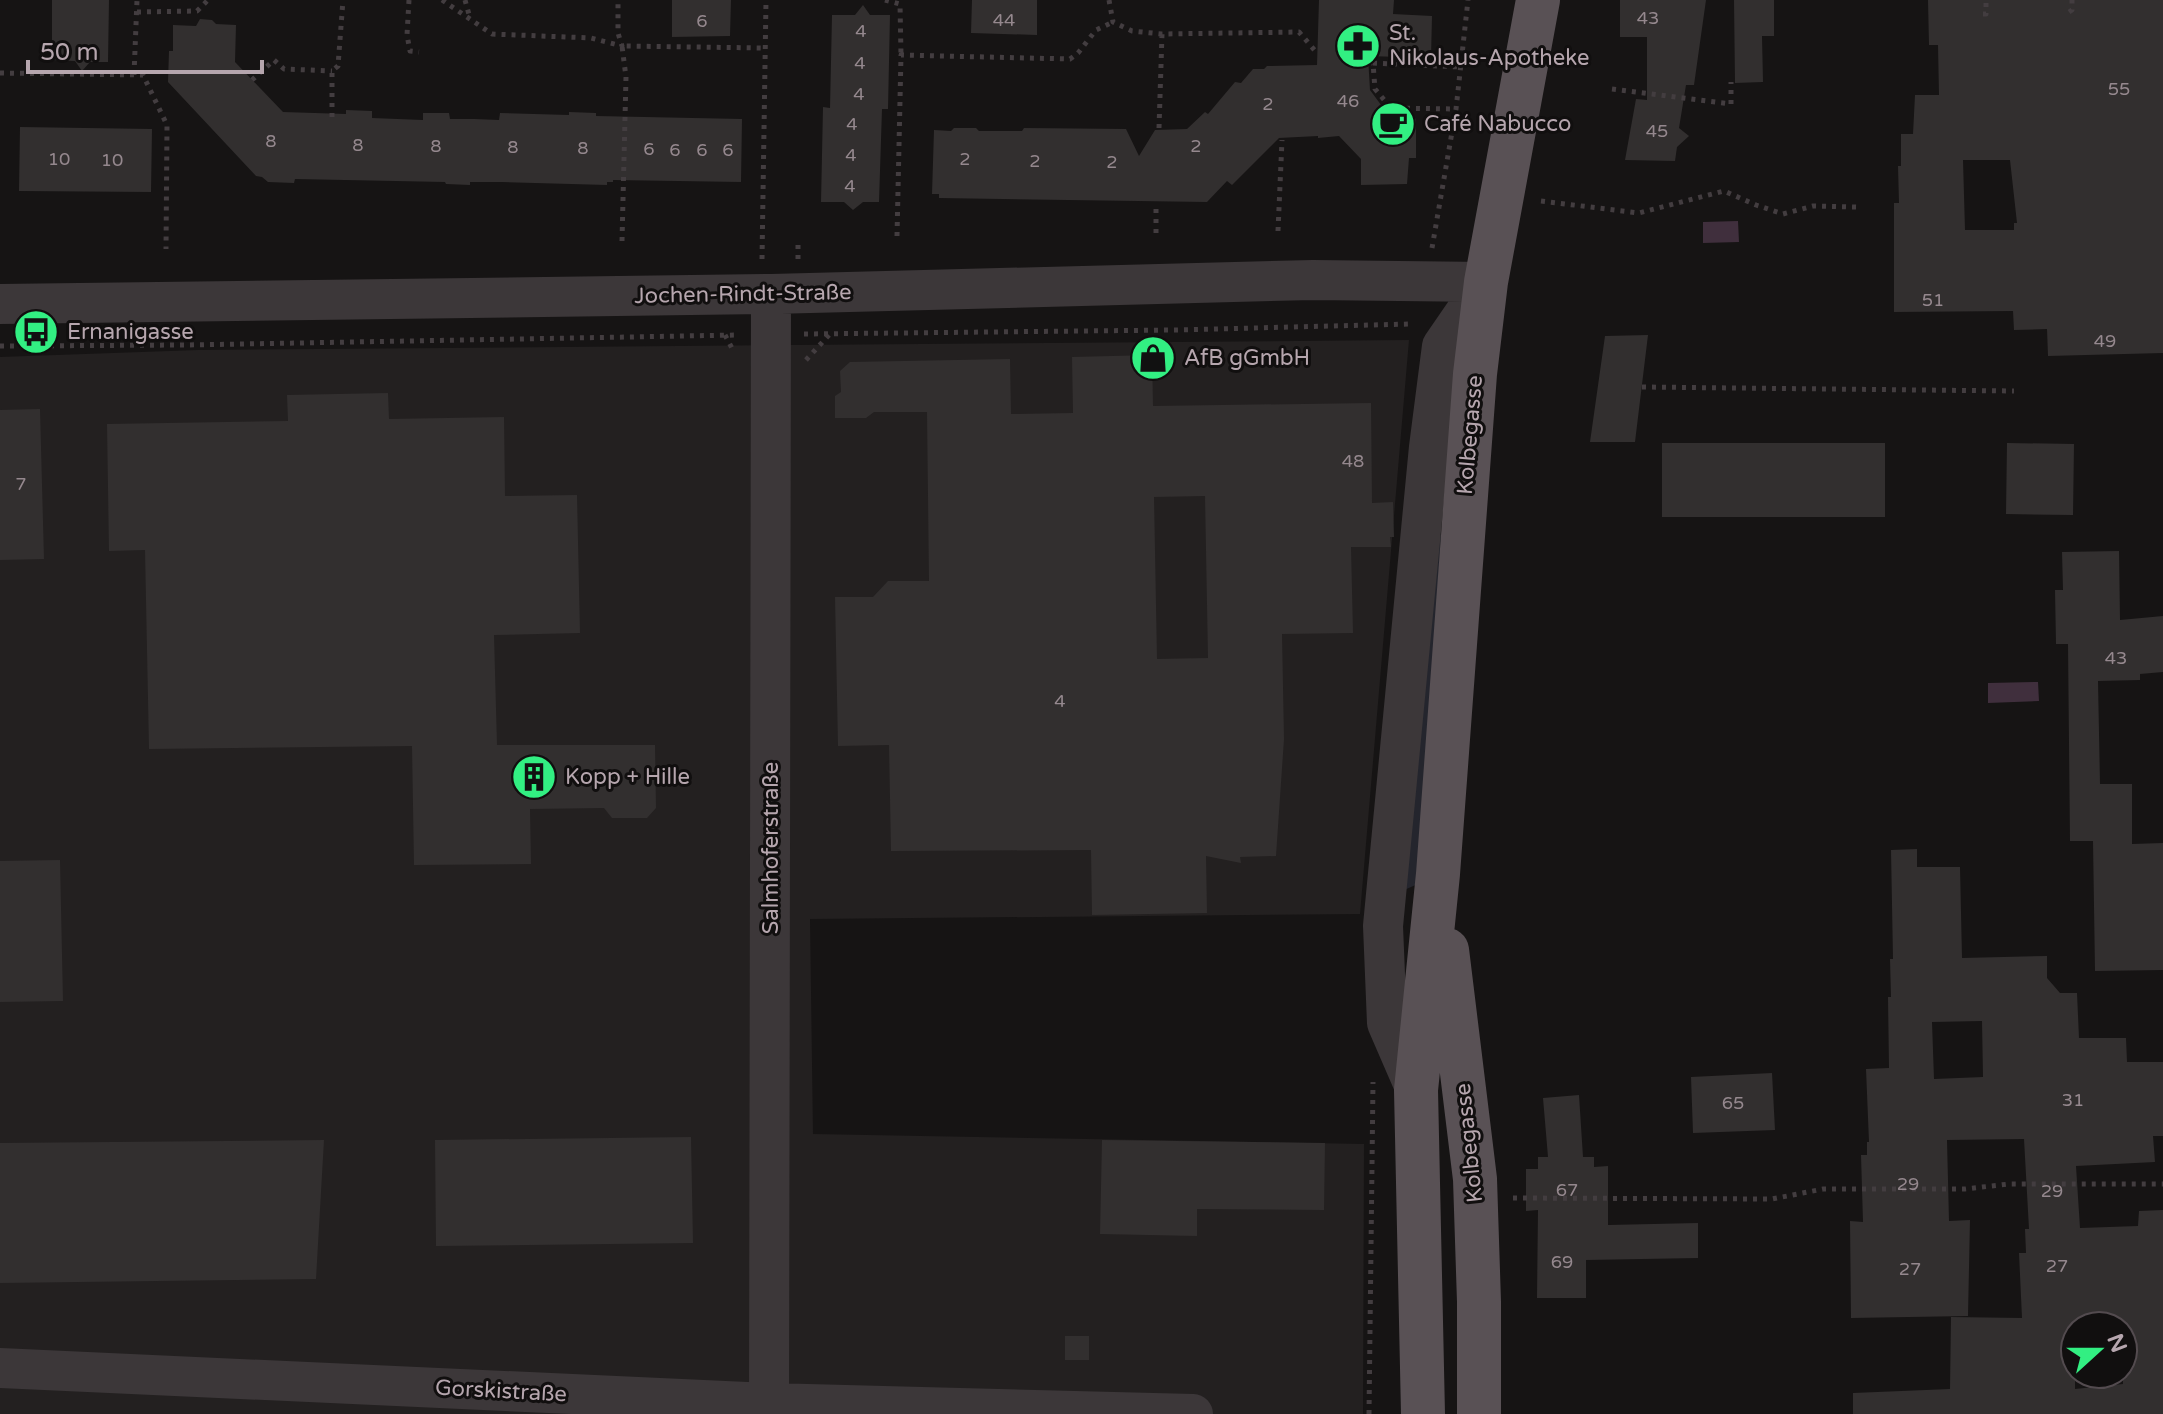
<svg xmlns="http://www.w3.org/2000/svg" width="2163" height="1414" viewBox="0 0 2163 1414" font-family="'Varela Round',sans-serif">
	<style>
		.built { fill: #232020 }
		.green { fill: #24252d }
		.water { fill: #402f3d }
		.building { fill: #322f2f; fill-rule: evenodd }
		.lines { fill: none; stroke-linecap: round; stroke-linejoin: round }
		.path { stroke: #433d40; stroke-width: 5; stroke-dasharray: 4 6; stroke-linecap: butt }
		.minor { stroke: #3c3739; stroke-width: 40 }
		.major { stroke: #595155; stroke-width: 44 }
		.labels { text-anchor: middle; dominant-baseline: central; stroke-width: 6; stroke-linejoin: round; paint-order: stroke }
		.number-label { font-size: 18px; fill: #95888e }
		.poi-label { font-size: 22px; fill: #b6a6ae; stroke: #110f0f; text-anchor: start }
		.street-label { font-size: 22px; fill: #b6a6ae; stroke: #110f0f }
	</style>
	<rect width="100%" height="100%" fill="#161414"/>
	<path class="built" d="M 1409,340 L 1360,914 L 810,919 L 813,1134 L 1364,1144 L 1363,1414 L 0,1414 L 0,357 L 198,350 Z"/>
	<path class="green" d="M 1432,534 L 1441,535 L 1420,883 L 1402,891 Z"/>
	<path class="water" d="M 1738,221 L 1739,242 L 1703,243 L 1703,222 Z
		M 2038,682 L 2039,701 L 1988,703 L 1988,683 Z"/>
	<path class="building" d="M 52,0 L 109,0 L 108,62 L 90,62 L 82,71 L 75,61 L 52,60 Z
		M 672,0 L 731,0 L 730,36 L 672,37 Z
		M 972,0 L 1037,0 L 1037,35 L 971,33 Z
		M 1319,0 L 1394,0 L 1393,14 L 1432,16 L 1431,58 L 1368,56 L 1370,90 L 1387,113 L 1406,112 L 1416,119 L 1416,158 L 1409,158 L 1407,184 L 1361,185 L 1361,159 L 1339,136 L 1318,138 L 1318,136 L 1279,138 L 1232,185 L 1227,181 L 1207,202 L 939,198 L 939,194 L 932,194 L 934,130 L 951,131 L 954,128 L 976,128 L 979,131 L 1022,131 L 1024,128 L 1126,129 L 1139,156 L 1155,130 L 1187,129 L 1205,112 L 1208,114 L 1235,82 L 1241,83 L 1253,69 L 1264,69 L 1267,66 L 1317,65 Z
		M 1620,0 L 1706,0 L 1694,85 L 1686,85 L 1679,128 L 1689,136 L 1677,147 L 1675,161 L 1625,160 L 1636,99 L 1647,100 L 1647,37 L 1620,37 Z
		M 1734,0 L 1774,0 L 1774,36 L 1762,36 L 1763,82 L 1735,83 Z
		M 1928,0 L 2163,0 L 2163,353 L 2048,356 L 2047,329 L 2014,330 L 2013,311 L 1894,312 L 1894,203 L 1899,203 L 1898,166 L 1901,166 L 1901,134 L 1913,134 L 1915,95 L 1939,95 L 1938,45 L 1929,45 ZM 1963,160 L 2010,160 L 2017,223 L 2014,223 L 2014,230 L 1965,230 Z
		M 863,5 L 870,15 L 890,15 L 888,109 L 882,109 L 879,202 L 863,202 L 853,210 L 844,202 L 821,202 L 823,107 L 830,108 L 832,15 L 855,15 Z
		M 200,19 L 212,20 L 216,24 L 236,25 L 235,62 L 283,112 L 346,114 L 346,110 L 372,111 L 372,118 L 423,120 L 423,113 L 449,113 L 450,119 L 474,119 L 499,120 L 500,113 L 569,115 L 569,112 L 596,113 L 596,116 L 742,119 L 741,182 L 613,180 L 613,182 L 607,182 L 607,185 L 502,182 L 470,182 L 470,185 L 446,184 L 445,182 L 295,179 L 294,183 L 268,182 L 262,177 L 256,176 L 168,82 L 169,51 L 173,51 L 173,25 L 196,26 Z
		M 20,127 L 152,129 L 151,192 L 19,191 Z
		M 1648,335 L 1635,442 L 1590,442 L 1605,336 Z
		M 1152,355 L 1153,406 L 1371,403 L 1372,503 L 1393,502 L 1394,537 L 1390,537 L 1391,547 L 1351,547 L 1353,633 L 1282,634 L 1284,739 L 1276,856 L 1240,857 L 1241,863 L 1206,856 L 1207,913 L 1092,915 L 1091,850 L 891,851 L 889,745 L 838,746 L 835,597 L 873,597 L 888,581 L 929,581 L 927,412 L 874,412 L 866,418 L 835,418 L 835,396 L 841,392 L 840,371 L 850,362 L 1010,359 L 1011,414 L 1073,413 L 1072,357 ZM 1205,496 L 1208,658 L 1157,659 L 1154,497 Z
		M 388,393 L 389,419 L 504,417 L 505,496 L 577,495 L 580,633 L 494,635 L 497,745 L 655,745 L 656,808 L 647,818 L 612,818 L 604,808 L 530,809 L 531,864 L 414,865 L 412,746 L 149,749 L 145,550 L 109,551 L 107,424 L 288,421 L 287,395 Z
		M 40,409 L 44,559 L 0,560 L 0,410 Z
		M 1662,443 L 1885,443 L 1885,517 L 1662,517 Z
		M 2007,443 L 2074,444 L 2073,515 L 2006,514 Z
		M 2119,551 L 2120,620 L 2163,616 L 2163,672 L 2140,674 L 2140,680 L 2098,681 L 2100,784 L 2132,784 L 2132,844 L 2163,843 L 2163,970 L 2095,971 L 2093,841 L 2070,841 L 2068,644 L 2056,644 L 2055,590 L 2063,590 L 2062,552 Z
		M 1917,849 L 1917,867 L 1960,867 L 1962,958 L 2047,956 L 2047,978 L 2060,993 L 2077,993 L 2079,1038 L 2126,1038 L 2127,1062 L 2163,1062 L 2163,1136 L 2153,1136 L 2155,1162 L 2076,1166 L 2080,1228 L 2138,1226 L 2139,1211 L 2163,1210 L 2163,1414 L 1853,1414 L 1853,1393 L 1950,1389 L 1951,1317 L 2022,1318 L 2019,1253 L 2026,1253 L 2025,1229 L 2029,1229 L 2024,1139 L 1947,1140 L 1949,1221 L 1970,1220 L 1968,1316 L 1851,1318 L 1850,1221 L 1863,1222 L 1861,1155 L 1867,1155 L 1867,1142 L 1869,1142 L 1866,1069 L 1889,1068 L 1888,997 L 1891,997 L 1890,959 L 1893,959 L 1891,850 ZM 1982,1021 L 1983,1077 L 1934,1079 L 1932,1022 ZM 2075,1326 L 2123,1326 L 2123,1384 L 2075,1389 Z
		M 60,860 L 63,1001 L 0,1002 L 0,861 Z
		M 1772,1073 L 1775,1130 L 1693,1133 L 1691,1077 Z
		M 1579,1095 L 1583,1157 L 1594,1157 L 1594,1167 L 1608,1166 L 1608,1225 L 1698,1223 L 1698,1258 L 1586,1260 L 1586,1298 L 1537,1298 L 1538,1210 L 1526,1211 L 1526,1169 L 1538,1169 L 1538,1157 L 1548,1157 L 1543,1098 Z
		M 691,1137 L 693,1243 L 436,1246 L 435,1140 Z
		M 324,1140 L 316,1279 L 0,1283 L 0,1143 Z
		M 1102,1140 L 1325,1143 L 1324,1210 L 1197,1209 L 1197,1236 L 1100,1234 Z
		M 1065,1336 L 1089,1336 L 1089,1360 L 1065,1360 Z"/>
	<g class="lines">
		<path class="path" d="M 409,0 L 407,35 L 410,51 L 419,52
			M 442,0 L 492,34 L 591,38 L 622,46 L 618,33 L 618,0
			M 465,0 L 470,18
			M 885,0 L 900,4 L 901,55
			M 1109,0 L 1113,22 L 1132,31 L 1162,34 L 1299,32 L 1317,53
			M 137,12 L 197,11 L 208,0
			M 2069,12 L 2072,10 L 2072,0
			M 1983,14 L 1986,14 L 1986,0
			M 1369,62 L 1373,63 L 1375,89 L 1391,108 L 1456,109
			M 1373,63 L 1461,67
			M 0,73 L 143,75 L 167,125 L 166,249
			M 134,75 L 137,0
			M 252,80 L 274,60 L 284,69 L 332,71
			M 1612,89 L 1731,104 L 1731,82
			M 332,117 L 332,71 L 338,66 L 343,0
			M 1159,128 L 1162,34
			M 1541,201 L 1639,213 L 1724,191 L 1756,205 L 1783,214 L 1813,206 L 1857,207
			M 1278,231 L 1282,140
			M 1156,233 L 1156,204
			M 897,236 L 901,55 L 1070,59 L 1078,53 L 1096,30 L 1113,22
			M 622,241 L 626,77 L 622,46 L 765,48
			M 1432,248 L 1456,109 L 1468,0
			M 762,259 L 766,0
			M 798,259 L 798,240
			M 804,334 L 1174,330 L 1411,324
			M 725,335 L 734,352
			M 0,346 L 187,345 L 738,335
			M 806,360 L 829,335
			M 1642,387 L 2014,391
			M 1513,1198 L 1772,1199 L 1823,1189 L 1965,1189 L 2009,1184 L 2163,1184
			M 1369,1414 L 1373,1082"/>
		<path class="minor" d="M 0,304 L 771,294 L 1313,280 L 1486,282
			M 1416,1090 L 1387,1023 L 1383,926 L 1429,447 L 1442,346 L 1486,282
			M 0,1368 L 769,1403 L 1193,1414
			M 769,1414 L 771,294"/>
		<path class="major" d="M 1447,950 L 1475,1179 L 1479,1302 L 1479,1414
			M 1423,1414 L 1416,1090 L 1438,874 L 1475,374 L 1486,282 L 1538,0"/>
	</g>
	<defs>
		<g id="pharmacy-disc" transform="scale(2.3)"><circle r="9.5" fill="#32ef82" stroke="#110f0f"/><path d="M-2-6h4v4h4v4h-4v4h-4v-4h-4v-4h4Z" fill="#111"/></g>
		<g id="cafe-disc" transform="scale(2.3)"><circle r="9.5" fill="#32ef82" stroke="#110f0f"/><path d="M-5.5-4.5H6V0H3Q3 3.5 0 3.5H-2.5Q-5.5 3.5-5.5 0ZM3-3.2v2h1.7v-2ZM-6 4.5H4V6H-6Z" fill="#111"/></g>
		<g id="bus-disc" transform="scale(2.3)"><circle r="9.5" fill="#32ef82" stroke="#110f0f"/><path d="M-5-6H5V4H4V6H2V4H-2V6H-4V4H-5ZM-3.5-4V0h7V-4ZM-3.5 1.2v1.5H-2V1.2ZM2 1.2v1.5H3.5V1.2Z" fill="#111"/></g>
		<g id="shop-disc" transform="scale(2.3)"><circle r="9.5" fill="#32ef82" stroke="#110f0f"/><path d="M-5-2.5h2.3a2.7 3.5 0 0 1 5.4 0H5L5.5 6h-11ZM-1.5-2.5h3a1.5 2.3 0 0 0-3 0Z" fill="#111"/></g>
		<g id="building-disc" transform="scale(2.3)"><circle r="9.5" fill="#32ef82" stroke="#110f0f"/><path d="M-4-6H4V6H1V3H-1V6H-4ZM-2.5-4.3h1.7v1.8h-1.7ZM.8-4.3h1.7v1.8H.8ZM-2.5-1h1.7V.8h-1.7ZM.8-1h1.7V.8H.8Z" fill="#111"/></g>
	</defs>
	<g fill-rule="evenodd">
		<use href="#pharmacy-disc" x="1358" y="46"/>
		<use href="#cafe-disc" x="1393" y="124"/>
		<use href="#bus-disc" x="36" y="332"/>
		<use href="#shop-disc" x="1153" y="358"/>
		<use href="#building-disc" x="534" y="777"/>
	</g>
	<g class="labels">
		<g class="number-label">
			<text x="1648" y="18">43</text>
			<text x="1004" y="20">44</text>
			<text x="702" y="21">6</text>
			<text x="861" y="31">4</text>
			<text x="860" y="63">4</text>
			<text x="2119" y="89">55</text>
			<text x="859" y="94">4</text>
			<text x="1348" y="101">46</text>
			<text x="1268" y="104">2</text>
			<text x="852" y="124">4</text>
			<text x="1657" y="131">45</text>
			<text x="271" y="141">8</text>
			<text x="358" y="145">8</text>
			<text x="436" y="146">8</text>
			<text x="1196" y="146">2</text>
			<text x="513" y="147">8</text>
			<text x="583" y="148">8</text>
			<text x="649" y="149">6</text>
			<text x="675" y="150">6</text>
			<text x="702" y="150">6</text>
			<text x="728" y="150">6</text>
			<text x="851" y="155">4</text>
			<text x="59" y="159">10</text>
			<text x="965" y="159">2</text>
			<text x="112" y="160">10</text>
			<text x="1035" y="161">2</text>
			<text x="1112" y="162">2</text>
			<text x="850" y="186">4</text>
			<text x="1933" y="300">51</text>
			<text x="2105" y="341">49</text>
			<text x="1353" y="461">48</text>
			<text x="21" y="484">7</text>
			<text x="2116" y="658">43</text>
			<text x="1060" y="701">4</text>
			<text x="2073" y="1100">31</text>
			<text x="1733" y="1103">65</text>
			<text x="1908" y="1184">29</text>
			<text x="1567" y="1190">67</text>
			<text x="2052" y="1191">29</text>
			<text x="1562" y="1262">69</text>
			<text x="2057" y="1266">27</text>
			<text x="1910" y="1269">27</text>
		</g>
		<g class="poi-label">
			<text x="1389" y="33">St.<tspan x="1389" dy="25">Nikolaus-Apotheke</tspan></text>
			<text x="1424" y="124">Café Nabucco</text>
			<text x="67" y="332">Ernanigasse</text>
			<text x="1184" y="358">AfB gGmbH</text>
			<text x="565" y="777">Kopp + Hille</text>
		</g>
		<g class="street-label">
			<text transform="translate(743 294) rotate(-1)">Jochen-Rindt-Straße</text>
			<text transform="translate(1470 435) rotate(-85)">Kolbegasse</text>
			<text transform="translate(771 848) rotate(-90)">Salmhoferstraße</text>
			<text transform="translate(1469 1143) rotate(-96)">Kolbegasse</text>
			<text transform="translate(501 1391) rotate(3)">Gorskistraße</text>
		</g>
	</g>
	<g transform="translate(2099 1350) rotate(69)"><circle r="38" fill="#110f0f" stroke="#534b4f" stroke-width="2"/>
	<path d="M0-6L14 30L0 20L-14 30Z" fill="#32ef82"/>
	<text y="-12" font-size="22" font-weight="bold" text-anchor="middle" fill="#b6a6ae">N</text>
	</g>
	<path d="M28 60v12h234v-12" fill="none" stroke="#b6a6ae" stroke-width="4"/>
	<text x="40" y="60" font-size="24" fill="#b6a6ae" stroke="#110f0f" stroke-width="6" paint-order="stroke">50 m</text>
</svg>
